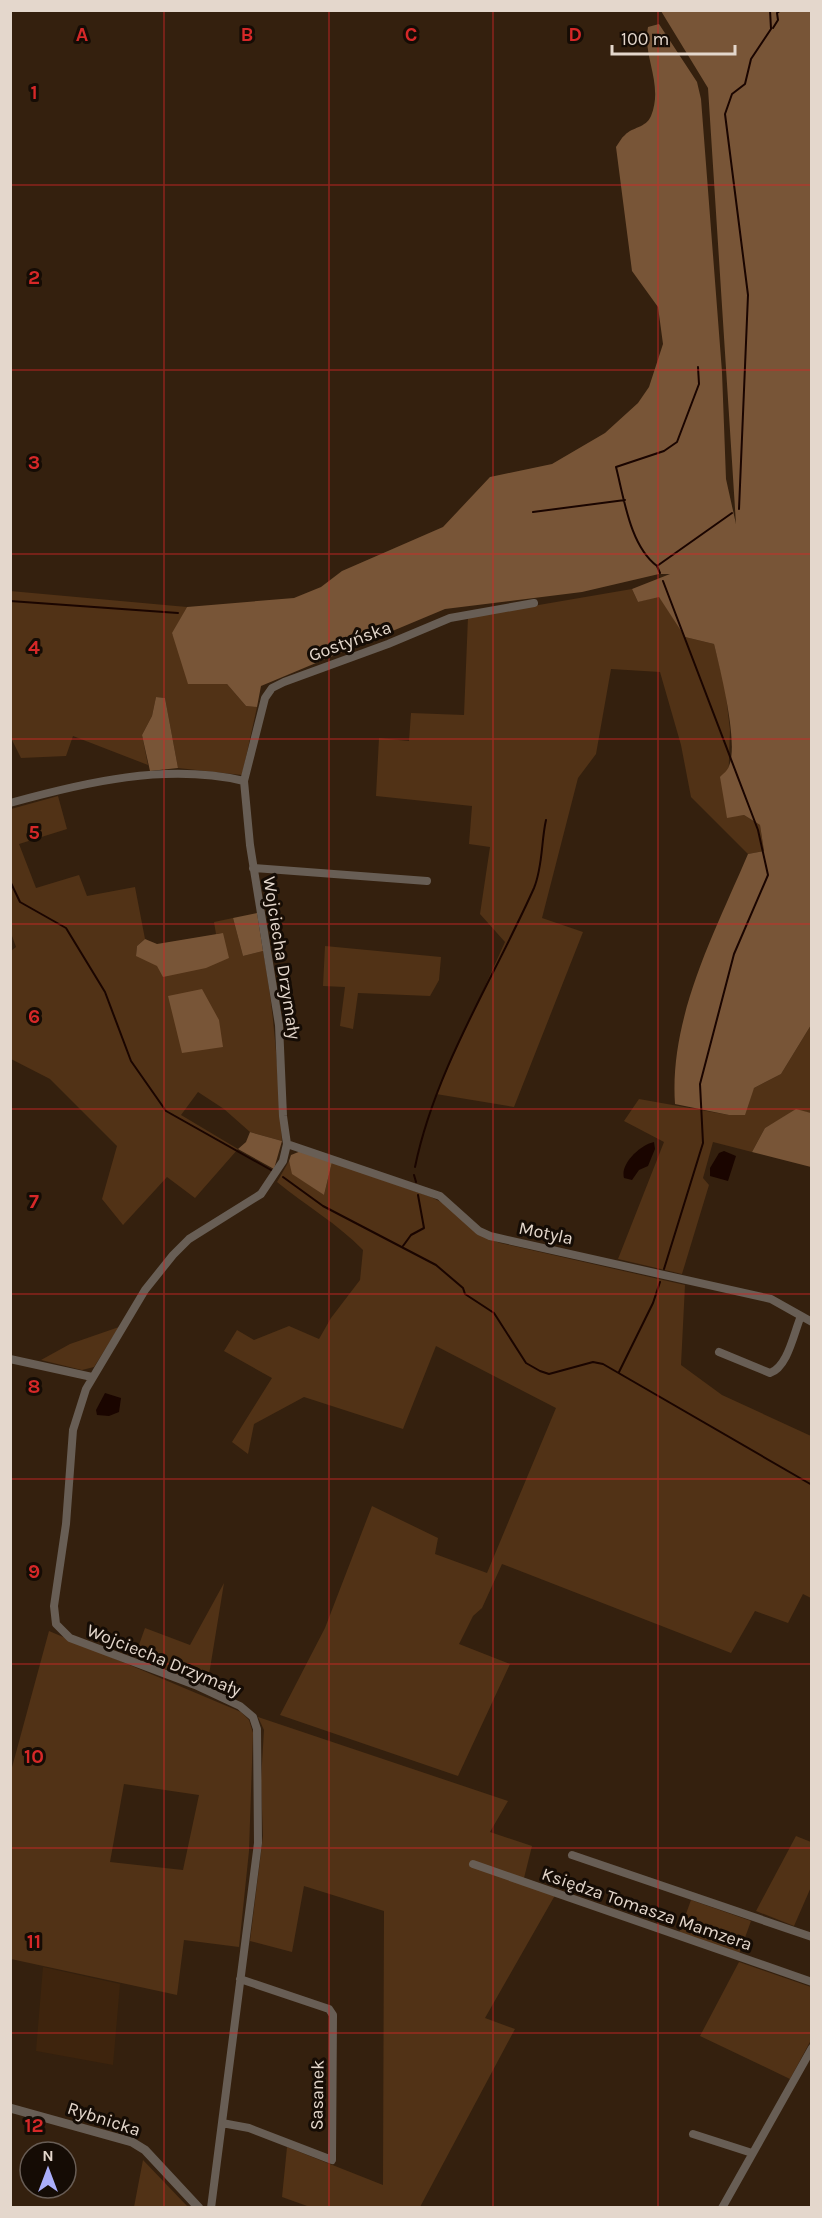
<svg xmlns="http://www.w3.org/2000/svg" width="822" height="2218" viewBox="0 0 822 2218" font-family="Karla,sans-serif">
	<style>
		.built { fill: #3e240d }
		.green { fill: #513216; fill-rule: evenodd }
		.forest { fill: #785537 }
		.water { fill: #1a0500 }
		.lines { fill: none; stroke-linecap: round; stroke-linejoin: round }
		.stream { stroke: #1a0500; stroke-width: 2 }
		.minor { stroke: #685e55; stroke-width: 8 }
		.tertiary { stroke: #685e55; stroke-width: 9 }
		.grid { fill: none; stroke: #d62828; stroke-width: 1.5; stroke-opacity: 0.55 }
		.labels { text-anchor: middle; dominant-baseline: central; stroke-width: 6; stroke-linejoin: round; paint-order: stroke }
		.street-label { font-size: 18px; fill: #e4d7cc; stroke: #150c05 }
		.grid-label { font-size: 20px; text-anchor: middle; font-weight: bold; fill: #d62828; stroke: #150c05; stroke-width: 6; stroke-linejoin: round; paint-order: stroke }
	</style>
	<rect width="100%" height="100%" fill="#34200e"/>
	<path class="built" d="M 43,1967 L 120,1984 L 113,2065 L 36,2051 Z"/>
	<path class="green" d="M 632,589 L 638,602 L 659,596 L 685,637 L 714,644 L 725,687 L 730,730 L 727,817 L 744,815 L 760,825 L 764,851 L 748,854 L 691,797 L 681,745 L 660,672 L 611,669 L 596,754 L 578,778 L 542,918 L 583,932 L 514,1107 L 436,1094 L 505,942 L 480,914 L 490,847 L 469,844 L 472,806 L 376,796 L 379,738 L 409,741 L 411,713 L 464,715 L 468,617 Z
		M 10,591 L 187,607 L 172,634 L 227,684 L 246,706 L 257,707 L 242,775 L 178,768 L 165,698 L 156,697 L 152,716 L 142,735 L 148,765 L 73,736 L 66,756 L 21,758 L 11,738 Z
		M 58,796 L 67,829 L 19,844 L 36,888 L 79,875 L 87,896 L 135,887 L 145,939 L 137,946 L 136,956 L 222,933 L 216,934 L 214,922 L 233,918 L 243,956 L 263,951 C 275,1014 278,1077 282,1141 L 250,1132 L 224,1109 L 198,1092 L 181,1115 L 238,1149 L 195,1198 L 167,1177 L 123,1225 L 102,1199 L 117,1146 L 50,1079 L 11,1059 L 11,951 L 16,947 L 11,933 L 11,809 Z
		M 325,946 L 441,957 L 439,980 L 430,996 L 358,993 L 353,1029 L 340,1026 L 345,987 L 323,986 Z
		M 811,1025 L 811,1113 L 796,1110 L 765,1128 L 752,1152 L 713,1142 L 703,1178 L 709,1185 L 682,1274 L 618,1259 L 664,1142 L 624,1121 L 639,1099 L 729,1115 L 754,1088 L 781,1074 Z
		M 289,1161 L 293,1174 L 324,1195 L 332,1162 L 431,1197 L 451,1207 L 477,1234 L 500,1243 L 685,1285 L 681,1365 L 722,1395 L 811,1436 L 811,1598 L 803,1594 L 788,1623 L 755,1611 L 731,1653 L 502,1564 L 482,1608 L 473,1616 L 459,1644 L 510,1664 L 458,1776 L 280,1715 L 325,1628 L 372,1506 L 438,1538 L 435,1554 L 487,1573 L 556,1408 L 436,1346 L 403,1429 L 304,1397 L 254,1424 L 248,1454 L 232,1442 L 272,1378 L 224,1351 L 237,1330 L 254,1340 L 289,1326 L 319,1339 L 331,1318 L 360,1280 L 363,1250 C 338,1224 305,1205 277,1182 Z
		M 119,1327 L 94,1367 L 82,1370 L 41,1360 L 70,1344 Z
		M 224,1583 L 207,1687 L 135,1656 L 145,1628 L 190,1645 Z
		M 49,1631 L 241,1712 L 249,1720 L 253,1733 L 249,1851 L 239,1947 L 184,1940 L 177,1995 L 11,1959 L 11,1771 ZM 124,1784 L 199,1795 L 183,1870 L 110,1862 Z
		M 258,1717 L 508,1801 L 490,1832 L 532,1846 L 524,1878 L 558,1890 L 485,2018 L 515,2029 L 420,2207 L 310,2207 L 282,2197 L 287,2147 L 383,2185 L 384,1911 L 304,1886 L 292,1952 L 250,1941 L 263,1836 L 261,1781 L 264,1730 Z
		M 796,1836 L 811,1842 L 811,1887 L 794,1926 L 756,1911 Z
		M 691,1900 L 751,1921 L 739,1954 L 679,1933 Z
		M 739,1962 L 811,1987 L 811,2040 L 790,2079 L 700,2036 Z
		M 143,2160 L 188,2207 L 134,2207 Z"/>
	<path class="forest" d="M 661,11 L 810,10 L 811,15 L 811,1025 L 781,1074 L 754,1088 L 745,1115 L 729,1115 L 675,1104 C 669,1017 715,932 748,854 L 764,851 L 760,825 L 744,815 L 727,818 L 720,777 C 723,774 728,770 729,766 C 739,743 720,669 714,644 L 685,637 L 659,597 L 638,602 L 632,589 L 670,574 L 659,574 L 582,592 L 445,609 L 261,686 L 257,707 L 246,706 L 227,684 L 188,684 L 172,633 L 187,607 L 294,598 L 321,587 L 342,571 L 443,527 L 490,477 L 552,464 L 605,433 L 638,403 L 649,387 L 663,344 L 658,307 L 632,271 L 616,147 C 619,143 621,138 625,135 C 632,127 646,128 651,116 C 664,84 642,56 648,27 L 659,24 L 697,82 L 701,99 L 722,372 L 726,479 L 736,524 L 708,88 Z
		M 156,697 L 165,698 L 178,768 L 150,771 L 142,735 L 152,716 Z
		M 257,913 L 263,951 L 243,956 L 233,918 Z
		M 223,933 L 229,958 L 206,968 L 163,977 L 157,966 L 136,956 L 137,946 L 145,939 L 157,944 Z
		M 202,989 L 219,1020 L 223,1047 L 182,1053 L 168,996 Z
		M 796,1109 L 811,1113 L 811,1167 L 752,1152 L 765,1128 Z
		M 250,1132 L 282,1141 L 274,1169 L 238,1149 L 246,1142 Z
		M 301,1151 L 332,1162 L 324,1195 L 292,1174 L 289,1161 L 291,1155 Z"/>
	<path class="water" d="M 654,1142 L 655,1149 L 648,1166 L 639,1170 L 632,1180 L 624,1178 C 620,1164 640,1145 654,1142 Z
		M 724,1151 L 736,1156 L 728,1181 L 710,1176 L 710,1168 L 719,1153 Z
		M 105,1393 L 121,1398 L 119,1412 L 109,1416 L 97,1415 L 96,1410 Z"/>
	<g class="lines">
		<path class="stream" d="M 773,28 L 778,20 L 777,13 L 781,10
			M 739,509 L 748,295 L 725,114 L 732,94 L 745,84 L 751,59 L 771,29 L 770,10
			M 533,512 L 625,500
			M 657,566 C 630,546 624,498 616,467 L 664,451 L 677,442 L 699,384 L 698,367
			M 660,573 L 657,566 L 732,513
			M 663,581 L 758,830 L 768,875 L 734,954 L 700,1084 L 703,1143 L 664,1269
			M 10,601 L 178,613
			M 10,881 L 20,902 L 66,928 L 105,992 L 131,1061 L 166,1111 L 271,1170
			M 415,1167 C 435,1069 494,978 534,888 C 543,866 541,842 546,820
			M 414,1175 L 416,1182
			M 283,1177 L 323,1206 L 436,1265 L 463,1288 L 465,1294 L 494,1313 L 526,1363 L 540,1371 L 549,1374 L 593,1362 L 603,1364 L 812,1485
			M 403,1246 L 411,1235 L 424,1228 L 418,1195
			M 619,1372 L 653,1303 L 660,1282"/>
		<path class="minor" d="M 10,803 C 86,782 166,763 244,781
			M 253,868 L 427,881
			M 287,1144 L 440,1196 L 479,1231 L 490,1236 L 771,1299 L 812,1322
			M 719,1352 L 770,1373 C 788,1367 794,1332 801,1316
			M 10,1359 L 92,1377
			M 572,1855 L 812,1937
			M 473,1864 L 812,1982
			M 222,2123 L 249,2128 L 332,2160 L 333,2015 L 329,2009 L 240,1979
			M 693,2134 L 752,2153
			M 211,2208 L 258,1843 L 257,1729 L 253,1717 L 240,1706 L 195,1685 L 70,1638 L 56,1624 L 54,1606 L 66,1524 L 73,1430 L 86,1389 L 145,1290 L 173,1255 L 189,1239 L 261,1194 L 283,1161 L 287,1144 L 283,1116 L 279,1025 L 250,845 L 244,781 L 265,698 L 272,688 L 284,682 L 388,644 L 450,618 L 534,603
			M 722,2208 L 812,2048"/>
		<path class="tertiary" d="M 10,2108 L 132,2142 L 145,2150 L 199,2208"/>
	</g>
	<path class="grid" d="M 164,10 L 164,2208M 329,10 L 329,2208M 493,10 L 493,2208M 658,10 L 658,2208M 10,185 L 812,185M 10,370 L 812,370M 10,554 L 812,554M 10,739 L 812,739M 10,924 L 812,924M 10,1109 L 812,1109M 10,1294 L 812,1294M 10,1479 L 812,1479M 10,1664 L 812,1664M 10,1848 L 812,1848M 10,2033 L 812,2033"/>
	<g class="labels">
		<g class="street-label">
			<text transform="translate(350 641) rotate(-20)">Gostyńska</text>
			<text transform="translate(282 958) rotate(81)">Wojciecha Drzymały</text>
			<text transform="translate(546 1233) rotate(12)">Motyla</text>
			<text transform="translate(164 1660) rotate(22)">Wojciecha Drzymały</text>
			<text transform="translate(647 1909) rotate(19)">Księdza Tomasza Mamzera</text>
			<text transform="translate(317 2095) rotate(-89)">Sasanek</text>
			<text transform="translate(104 2119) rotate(18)">Rybnicka</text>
		</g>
	</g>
	<g class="grid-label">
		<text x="82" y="41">A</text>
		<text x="247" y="41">B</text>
		<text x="411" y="41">C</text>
		<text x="575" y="41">D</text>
		<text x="34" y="99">1</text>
		<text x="34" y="284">2</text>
		<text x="34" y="469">3</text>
		<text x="34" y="654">4</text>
		<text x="34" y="839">5</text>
		<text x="34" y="1023">6</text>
		<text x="34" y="1208">7</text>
		<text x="34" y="1393">8</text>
		<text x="34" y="1578">9</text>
		<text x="34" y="1763">10</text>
		<text x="34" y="1948">11</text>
		<text x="34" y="2132">12</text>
	</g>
	<rect width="822" height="2218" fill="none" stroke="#e4d7cc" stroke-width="24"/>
	<g transform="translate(48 2170)"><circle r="28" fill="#150c05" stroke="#685d55" stroke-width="1.5"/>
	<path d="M0-4.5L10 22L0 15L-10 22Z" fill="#abaffb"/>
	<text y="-9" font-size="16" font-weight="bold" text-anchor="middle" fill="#e4d7cc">N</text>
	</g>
	<path d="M612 45v9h123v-9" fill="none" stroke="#e4d7cc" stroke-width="3"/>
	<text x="621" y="45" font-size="18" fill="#e4d7cc" stroke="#150c05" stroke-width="4.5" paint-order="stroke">100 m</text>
</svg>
